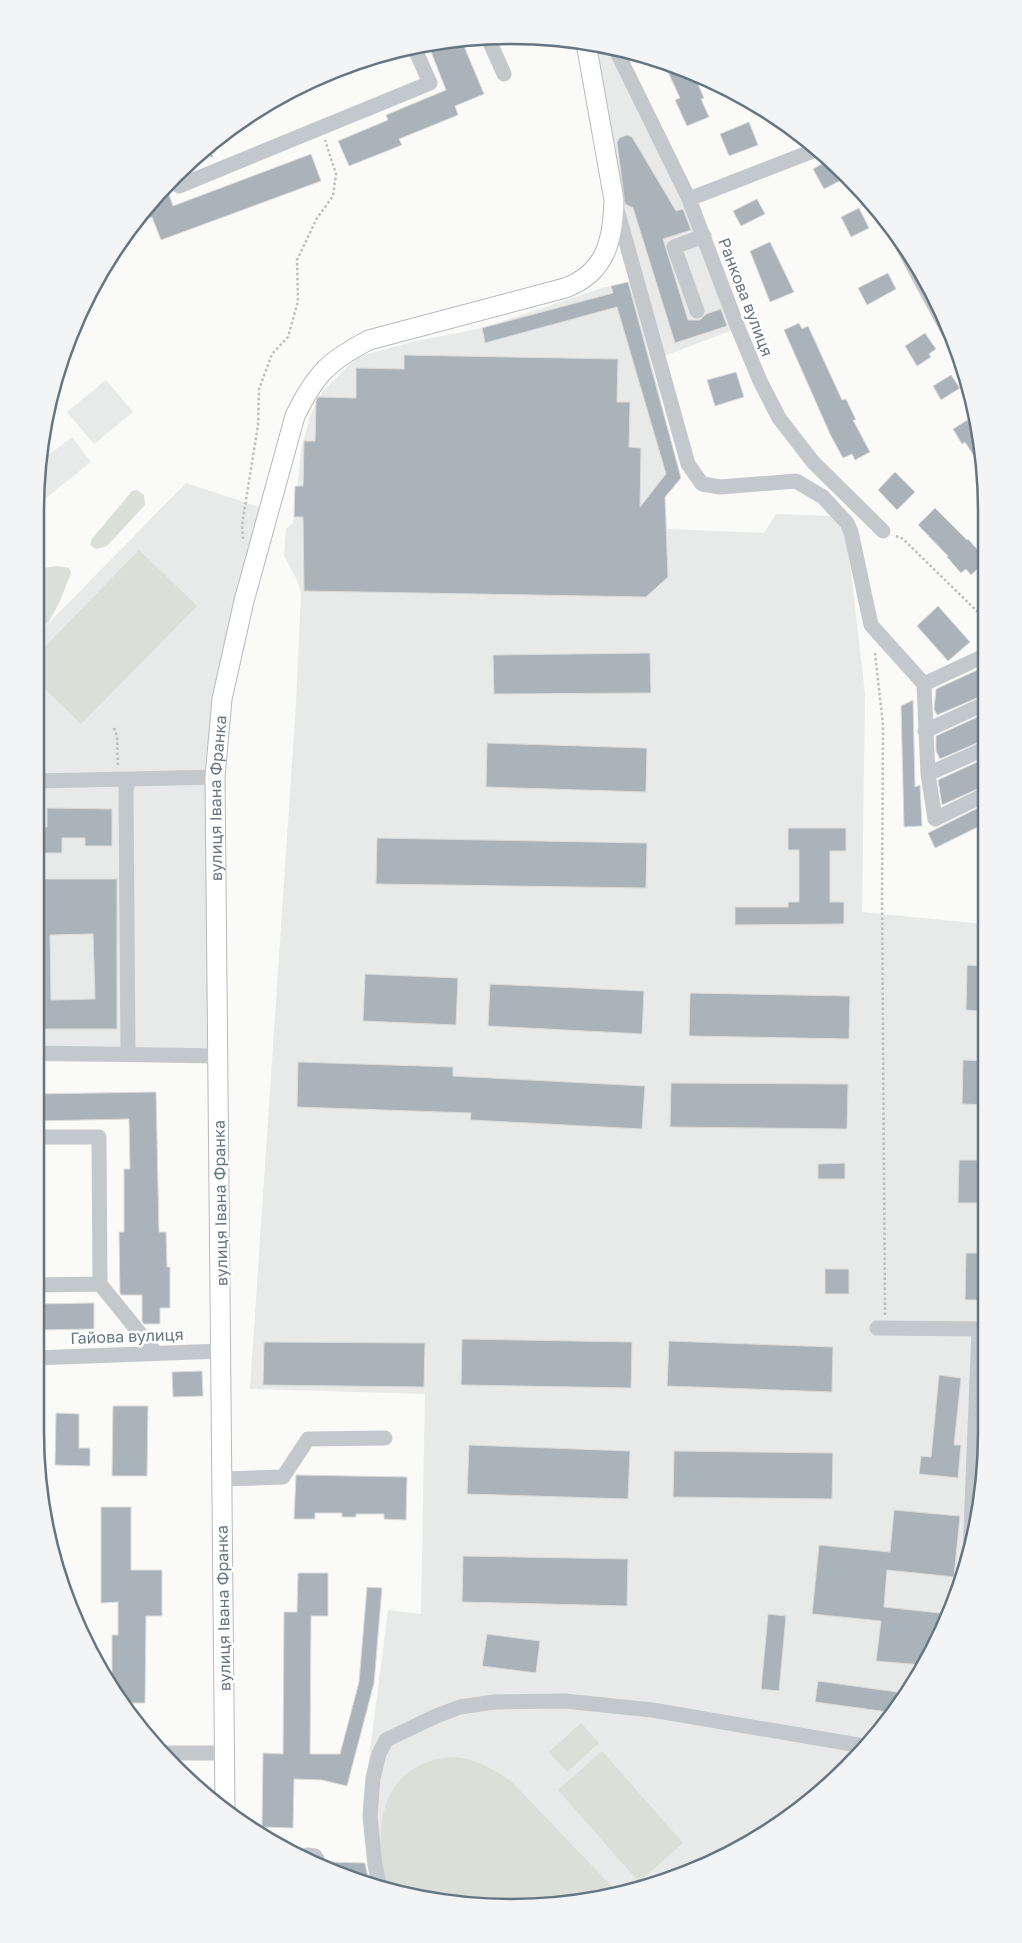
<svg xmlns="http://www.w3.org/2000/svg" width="1022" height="1943" viewBox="0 0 1022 1943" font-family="'Golos Text',sans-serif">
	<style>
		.built { fill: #e8e9e9 }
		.green { fill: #dadfd7 }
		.building { fill: #aab3b9; stroke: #dcdcda; fill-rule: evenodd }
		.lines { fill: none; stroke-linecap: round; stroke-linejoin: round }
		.major-casing { stroke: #b5babe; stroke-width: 21 }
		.path { stroke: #bbbfc2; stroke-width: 2.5; stroke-dasharray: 2.5 2.5; stroke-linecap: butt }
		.minor { stroke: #c3c8cc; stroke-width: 15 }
		.major { stroke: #fff; stroke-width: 19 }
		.labels { text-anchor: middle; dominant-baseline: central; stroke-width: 5; stroke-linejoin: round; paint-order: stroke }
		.street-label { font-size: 16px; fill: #657683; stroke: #fff }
		.rim { fill: none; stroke: #657683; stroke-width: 2.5 }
	</style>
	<rect width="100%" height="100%" fill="#fafaf8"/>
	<path class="built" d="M 595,45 L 615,48 L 738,328 L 659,358 L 614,200 Z
		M 630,282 L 681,478 L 665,497 L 667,529 L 764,533 L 776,514 L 832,516 L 846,529 L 865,693 L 862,912 L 984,924 L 986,1463 L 971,1555 L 938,1643 L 847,1769 L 775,1828 L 693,1872 L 542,1907 L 388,1892 L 371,1884 L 363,1805 L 388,1610 L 421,1614 L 425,1394 L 250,1389 L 296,703 L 301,592 L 297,580 L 284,555 L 286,529 L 293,523 L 302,445 L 311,414 L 323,391 L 357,357 L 412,342 L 482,328 L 602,288 Z
		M 106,380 L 133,412 L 94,444 L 67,412 Z
		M 72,437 L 91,462 L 36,506 L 36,480 L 39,462 Z
		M 186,483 L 262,508 L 215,698 L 211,1062 L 35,1062 L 36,636 Z"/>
	<path class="green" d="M 137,490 L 144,495 L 145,505 L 107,546 L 96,549 L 90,545 L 92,539 L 132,491 Z
		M 139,550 L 197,606 L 81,724 L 36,680 L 36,656 Z
		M 56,566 L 69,568 L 71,573 L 60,601 L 48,623 L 36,632 L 36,577 L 44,568 Z
		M 581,1723 L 599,1743 L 567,1772 L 549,1752 Z
		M 602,1751 L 683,1843 L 639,1882 L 558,1790 Z
		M 453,1757 C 475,1758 494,1769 512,1782 L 615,1890 L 542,1907 L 393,1892 C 383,1880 382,1863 381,1848 C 378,1797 400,1761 453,1757 Z"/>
	<path class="building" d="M 449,39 L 461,39 L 484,94 L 455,106 L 458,115 L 399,139 L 402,145 L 349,166 L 338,141 L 388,120 L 386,115 L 446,90 L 428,44 Z
		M 664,63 L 693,73 L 704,98 L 701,99 L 709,117 L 687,126 L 675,100 L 680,98 Z
		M 749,122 L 758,145 L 729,156 L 720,134 Z
		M 627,135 L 632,137 L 676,211 L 683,209 L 691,230 L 663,239 L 688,320 L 700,320 L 706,314 L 721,309 L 727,326 L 675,343 L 633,208 L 625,204 L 617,143 L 619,138 Z
		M 311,154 L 321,181 L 161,240 L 152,217 L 131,225 L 166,186 L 173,206 Z
		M 831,159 L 847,177 L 824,189 L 813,169 Z
		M 757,199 L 765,214 L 741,226 L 733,211 Z
		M 859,208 L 869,228 L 851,237 L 841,217 Z
		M 770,242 L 794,292 L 770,302 L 750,251 Z
		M 888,273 L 896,289 L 867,305 L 858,288 Z
		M 628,282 L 681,478 L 665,497 L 668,577 L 646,597 L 304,591 L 303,517 L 294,517 L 295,486 L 303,486 L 304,441 L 315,441 L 316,401 L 318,397 L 356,398 L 356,368 L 404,369 L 404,355 L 618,359 L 617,402 L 630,402 L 629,447 L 641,448 L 640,507 L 666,474 L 617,307 L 485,343 L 482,328 L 613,293 L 611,286 Z
		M 799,323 L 802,329 L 808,326 L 842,400 L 846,399 L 856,420 L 853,420 L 870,452 L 855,460 L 852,454 L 843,458 L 830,434 L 784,330 Z
		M 925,333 L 936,349 L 929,354 L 931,357 L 917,366 L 905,346 Z
		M 736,372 L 744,397 L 715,406 L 707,380 Z
		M 951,375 L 960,388 L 941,400 L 933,386 Z
		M 974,416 L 979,433 L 975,436 L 983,449 L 983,470 L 965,442 L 962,444 L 953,429 Z
		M 895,472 L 915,492 L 897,510 L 878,490 Z
		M 935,508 L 967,540 L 968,539 L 983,556 L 983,564 L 971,575 L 966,569 L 961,573 L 947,557 L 948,556 L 918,525 Z
		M 938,606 L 970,642 L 948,661 L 917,626 Z
		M 650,653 L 651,693 L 494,694 L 493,655 Z
		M 984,667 L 984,695 L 937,715 L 934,709 L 936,689 Z
		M 913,700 L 915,787 L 920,785 L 922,826 L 904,827 L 901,706 Z
		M 984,714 L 984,740 L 940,759 L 936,751 L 936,736 Z
		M 487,743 L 647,748 L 646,792 L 486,787 Z
		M 984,759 L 984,786 L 942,805 L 938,780 Z
		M 984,805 L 984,824 L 935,848 L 928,833 Z
		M 47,808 L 112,809 L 112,846 L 85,846 L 85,838 L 62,838 L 62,853 L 36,853 L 36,827 L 47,827 Z
		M 788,828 L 846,828 L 846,851 L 830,851 L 830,902 L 844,902 L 844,924 L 735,925 L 735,907 L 788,907 L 788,902 L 799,902 L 799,850 L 788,850 Z
		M 377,838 L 647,843 L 646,888 L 376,884 Z
		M 36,879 L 117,879 L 117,1029 L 35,1029 ZM 93,934 L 95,999 L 51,1000 L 50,935 Z
		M 967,965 L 984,966 L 985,1011 L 966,1010 Z
		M 365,974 L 458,978 L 456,1025 L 363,1021 Z
		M 490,984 L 644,991 L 642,1034 L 488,1026 Z
		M 690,993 L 850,996 L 849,1039 L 689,1036 Z
		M 963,1060 L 985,1061 L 985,1105 L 962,1104 Z
		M 298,1062 L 453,1067 L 453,1076 L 645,1086 L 642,1129 L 470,1120 L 471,1113 L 297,1107 Z
		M 671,1083 L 848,1084 L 847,1129 L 670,1127 Z
		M 156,1092 L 159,1232 L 166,1232 L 167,1267 L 170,1267 L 170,1308 L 160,1308 L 160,1324 L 144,1324 L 142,1321 L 142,1295 L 121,1295 L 120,1293 L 119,1232 L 124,1232 L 124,1169 L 130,1169 L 129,1119 L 35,1121 L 35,1094 Z
		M 959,1160 L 985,1160 L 985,1203 L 958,1203 Z
		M 845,1163 L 845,1179 L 818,1179 L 818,1164 Z
		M 966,1253 L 985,1253 L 986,1300 L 965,1300 Z
		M 825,1269 L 849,1269 L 849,1294 L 825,1294 Z
		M 94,1303 L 94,1329 L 35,1330 L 35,1304 Z
		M 462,1339 L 632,1342 L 631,1388 L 461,1385 Z
		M 669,1341 L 833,1347 L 832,1392 L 667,1386 Z
		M 264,1342 L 425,1343 L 424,1387 L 263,1385 Z
		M 202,1371 L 203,1396 L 173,1397 L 172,1372 Z
		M 939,1375 L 961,1378 L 954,1445 L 961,1445 L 958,1478 L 919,1474 L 921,1456 L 931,1457 Z
		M 113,1406 L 148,1406 L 147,1476 L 112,1476 Z
		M 56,1413 L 79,1414 L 79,1448 L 90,1448 L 90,1466 L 55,1465 Z
		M 469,1445 L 630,1451 L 628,1499 L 467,1494 Z
		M 674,1451 L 833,1453 L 832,1499 L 673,1497 Z
		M 296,1475 L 407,1477 L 406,1520 L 384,1519 L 384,1514 L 356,1514 L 356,1517 L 342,1517 L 342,1513 L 315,1513 L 315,1519 L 294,1519 Z
		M 101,1507 L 131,1507 L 131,1570 L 162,1570 L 162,1616 L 146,1616 L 145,1703 L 123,1703 L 112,1682 L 112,1635 L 118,1635 L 118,1602 L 101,1603 Z
		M 894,1510 L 960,1516 L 954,1577 L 887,1570 L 884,1607 L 949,1614 L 938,1643 L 922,1665 L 876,1661 L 881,1621 L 812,1614 L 819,1545 L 890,1552 Z
		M 463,1556 L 628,1559 L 627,1606 L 462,1602 Z
		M 298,1573 L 328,1573 L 328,1616 L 311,1616 L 310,1754 L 340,1754 L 359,1682 L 367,1587 L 382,1588 L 374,1683 L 347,1786 L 322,1780 L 294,1779 L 293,1828 L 262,1827 L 263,1753 L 283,1754 L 284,1612 L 297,1612 Z
		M 768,1614 L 786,1616 L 779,1691 L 761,1689 Z
		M 487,1634 L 540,1641 L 536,1673 L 482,1666 Z
		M 818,1681 L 897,1692 L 895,1702 L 888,1712 L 815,1702 Z
		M 326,1862 L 365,1863 L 369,1883 L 325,1863 Z"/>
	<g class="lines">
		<g class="major-casing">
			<g id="major">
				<path id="s1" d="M 225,1808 L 215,777 L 222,699 L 244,601 L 295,416 C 315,375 328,361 369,340 L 565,288 C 606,273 613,240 614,200 L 586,43"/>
			</g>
		</g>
		<path class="path" d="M 211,157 L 221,136
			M 896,536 L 903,539 L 983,617
			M 243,539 L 242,525 L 258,425 L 259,389 L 272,354 L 288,337 L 298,301 L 297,260 L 317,218 L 333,196 L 336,174 L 325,140
			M 875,653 L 883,725 L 882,897 L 885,1315
			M 114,728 L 117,736 L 118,766"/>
		<path class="minor" d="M 488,38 L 504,74
			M 615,48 L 689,199 L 738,328 L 760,381 L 779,418 L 813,462 L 883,531
			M 175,177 L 179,186 L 430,83 L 414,47
			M 689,199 L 818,149
			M 616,206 L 688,464 L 702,484 L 720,487 L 796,481 L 823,497 L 847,523 L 851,532 L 871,625 L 924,684 L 928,774 L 935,819 L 984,795
			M 895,232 L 954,342
			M 697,311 L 674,247 L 704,236
			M 924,684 L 984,656
			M 925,731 L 984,704
			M 928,774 L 984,749
			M 36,781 L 129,779
			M 35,1053 L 218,1056
			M 128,1054 L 126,790 L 129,779 L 215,777
			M 35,1137 L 99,1137 L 100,1284 L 155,1352
			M 35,1285 L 100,1284
			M 877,1328 L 986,1329
			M 35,1358 L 221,1351
			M 222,1479 L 283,1477 L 308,1439 L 385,1438
			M 970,1556 L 979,1329
			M 166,1753 L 225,1753
			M 307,1855 L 315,1856 L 317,1859
			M 380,1888 L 375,1865 L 370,1816 L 373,1778 L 379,1754 L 386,1740 L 436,1716 L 460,1707 L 494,1702 L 565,1701 L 652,1710 L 864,1746"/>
		<use href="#major" class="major"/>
	</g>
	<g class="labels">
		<g class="street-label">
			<text transform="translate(746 297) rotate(69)">Ранкова вулиця</text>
			<text stroke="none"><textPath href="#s1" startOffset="1010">вулиця Івана Франка</textPath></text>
			<text transform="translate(220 1203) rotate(-91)">вулиця Івана Франка</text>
			<text transform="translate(127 1336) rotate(-2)">Гайова вулиця</text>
			<text transform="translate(223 1608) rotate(-91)">вулиця Івана Франка</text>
		</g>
	</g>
	<path d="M0 0H1022V1943H0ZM511 44H511A467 467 0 0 1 978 511V1432A467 467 0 0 1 511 1899H511A467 467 0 0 1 44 1432V511A467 467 0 0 1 511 44Z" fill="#f3f4f5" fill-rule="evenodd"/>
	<path class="rim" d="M511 44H511A467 467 0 0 1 978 511V1432A467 467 0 0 1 511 1899H511A467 467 0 0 1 44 1432V511A467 467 0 0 1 511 44Z"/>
</svg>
